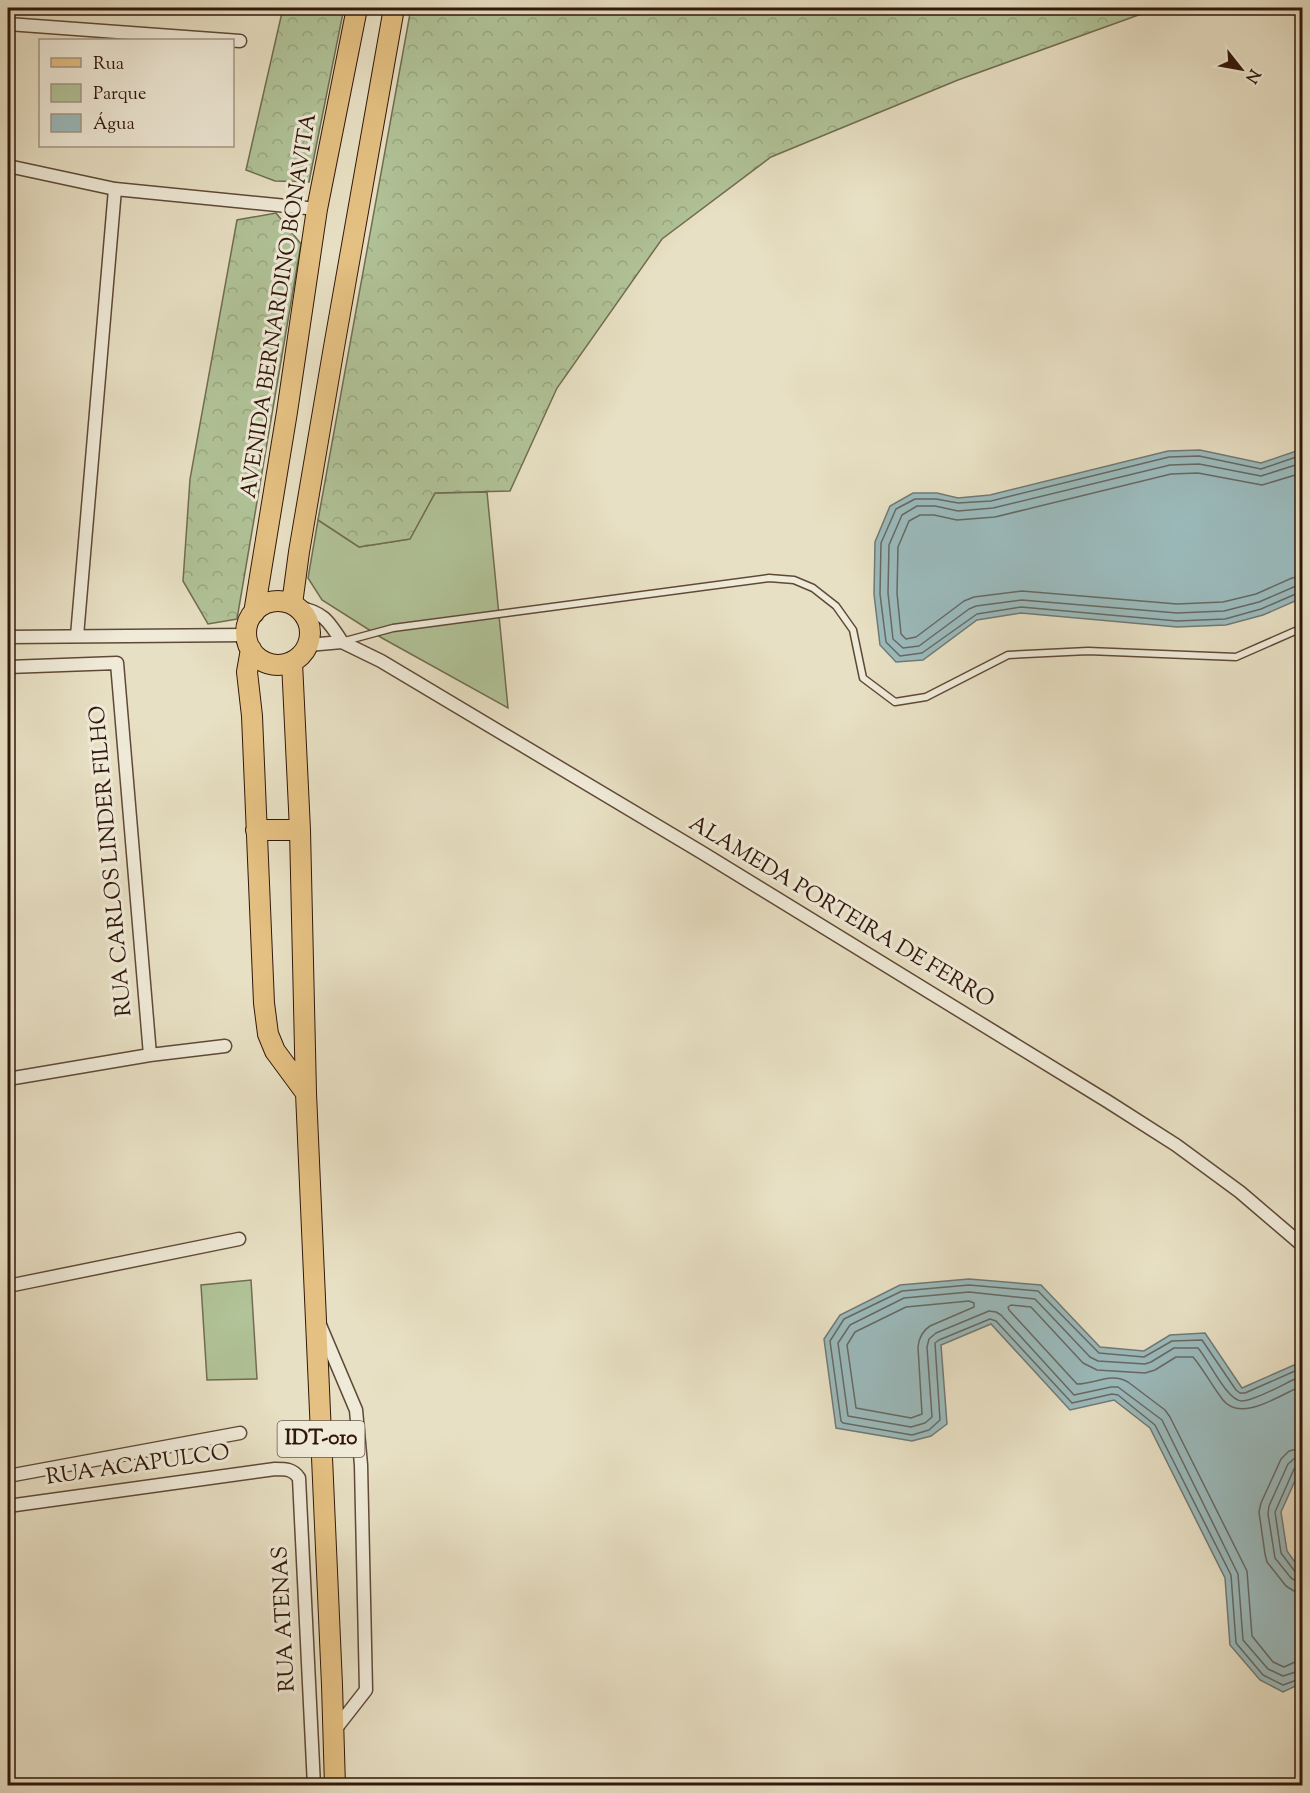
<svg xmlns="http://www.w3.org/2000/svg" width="1310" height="1793" viewBox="0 0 1310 1793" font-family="'Sorts Mill Goudy',serif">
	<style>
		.green { fill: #b1c398; stroke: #716d51; stroke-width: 1.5 }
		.forest { fill: url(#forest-crowns); stroke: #716d51; stroke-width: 1.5 }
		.water { fill: #9bbbbd; stroke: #717975; stroke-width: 1.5 }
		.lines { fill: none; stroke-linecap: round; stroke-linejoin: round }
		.shore { stroke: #666964; stroke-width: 1.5 }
		.service-casing { stroke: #5f4938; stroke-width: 9 }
		.minor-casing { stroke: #5f4938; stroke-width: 15 }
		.primary-casing { stroke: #31170a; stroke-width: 22 }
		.service { stroke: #f0ebd9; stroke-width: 6 }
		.minor { stroke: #f0ebd9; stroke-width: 12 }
		.primary { stroke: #e4c082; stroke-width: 20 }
		.labels { text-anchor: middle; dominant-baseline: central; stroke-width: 6; stroke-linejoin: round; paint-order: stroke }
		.shield { fill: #f0ebd9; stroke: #6a5748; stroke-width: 1.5 }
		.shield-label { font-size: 21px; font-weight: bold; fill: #31170a }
		.street-label { font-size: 22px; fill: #31170a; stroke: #f0ebd9 }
	</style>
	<defs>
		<pattern id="forest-crowns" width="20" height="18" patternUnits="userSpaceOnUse" patternTransform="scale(1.5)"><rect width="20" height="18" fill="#b1c398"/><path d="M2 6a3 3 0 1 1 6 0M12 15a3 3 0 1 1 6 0" fill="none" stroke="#99a782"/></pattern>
	</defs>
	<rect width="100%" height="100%" fill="#e8e0c4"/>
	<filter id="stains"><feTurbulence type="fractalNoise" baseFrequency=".00333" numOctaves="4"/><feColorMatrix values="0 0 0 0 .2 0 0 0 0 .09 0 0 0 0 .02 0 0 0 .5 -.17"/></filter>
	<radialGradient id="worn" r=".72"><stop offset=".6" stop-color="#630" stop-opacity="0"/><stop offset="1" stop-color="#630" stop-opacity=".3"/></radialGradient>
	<path class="green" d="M 487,492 L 508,708 L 382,638 L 322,600 L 308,578 L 318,520 L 359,547 L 409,539 L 435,493 Z
		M 251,1280 L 257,1379 L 207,1380 L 201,1285 Z"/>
	<path class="forest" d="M 283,8 L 344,8 L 309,182 L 275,181 L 246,170 Z
		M 411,8 L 1158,8 L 958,80 L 771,157 L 662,239 L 557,388 L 510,491 L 435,493 L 410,539 L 359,547 L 318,520 Z
		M 276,213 L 301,244 L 237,619 L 208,624 L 183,581 L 190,479 L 237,220 Z"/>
	<path class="water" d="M 1302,449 L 1302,598 L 1263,615 L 1226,625 L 1177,627 L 1021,613 L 977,620 L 923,660 L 896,662 L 880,645 L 874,594 L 875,542 L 890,506 L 913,493 L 937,493 L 958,498 L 990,495 L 1168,451 L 1200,450 L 1261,463 Z
		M 969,1279 L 1041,1285 L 1100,1347 L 1144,1351 L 1170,1335 L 1205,1333 L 1242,1388 L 1294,1365 L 1302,1366 L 1302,1465 L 1281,1512 L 1287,1551 L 1302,1572 L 1302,1683 L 1283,1692 L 1260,1680 L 1230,1645 L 1225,1578 L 1150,1428 L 1114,1400 L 1070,1410 L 991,1324 L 941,1345 L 947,1424 L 931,1436 L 912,1441 L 836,1428 L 824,1339 L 840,1315 L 900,1285 Z"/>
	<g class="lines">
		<path class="shore" d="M 1302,455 L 1261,469 L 1199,456 L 1169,457 L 991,501 L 958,503 L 936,499 L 915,499 L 896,509 L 881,543 L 880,594 L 886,642 L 900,656 L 922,653 L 977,614 L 1021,607 L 1177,621 L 1225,619 L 1261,609 L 1298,593 L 1302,593
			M 1302,463 L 1261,476 L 1199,464 L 1170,465 L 993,508 L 958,511 L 935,506 L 917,506 L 902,515 L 889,545 L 888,593 L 893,639 L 903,648 L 919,646 L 969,609 L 976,606 L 1022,600 L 1177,613 L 1224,611 L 1259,602 L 1296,586 L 1302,585
			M 1302,473 L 1262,485 L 1198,473 L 1171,474 L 995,517 L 957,520 L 934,515 L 920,515 L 909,521 L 898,547 L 897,593 L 901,634 L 906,639 L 916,637 L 964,601 L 974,597 L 1022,591 L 1177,604 L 1223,602 L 1256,594 L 1292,578 L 1302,576
			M 969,1301 L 974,1303 L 974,1307 L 930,1326 C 922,1331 919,1338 918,1347 L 922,1414 L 911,1418 L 856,1408 L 847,1345 L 855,1332 L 906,1307 Z
			M 1302,1372 L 1295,1371 L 1245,1393 L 1240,1393 L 1236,1390 L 1202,1340 L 1172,1341 L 1144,1357 L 1099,1353 L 1038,1291 L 969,1285 L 902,1291 L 844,1319 L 830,1341 L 841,1421 L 843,1423 L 912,1435 L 929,1430 L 940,1420 L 935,1343 L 939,1340 L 990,1319 L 996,1321 L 1072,1403 L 1112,1394 L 1118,1395 L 1155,1425 L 1231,1575 L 1236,1643 L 1263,1675 L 1283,1685 L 1302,1678
			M 1302,1379 L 1295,1379 C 1284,1384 1254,1401 1242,1401 C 1227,1401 1208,1359 1198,1348 L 1174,1348 L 1151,1362 L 1145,1364 L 1098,1361 L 1090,1357 L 1035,1299 L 969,1292 L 904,1298 L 850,1325 L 838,1343 L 848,1416 L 911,1427 L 925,1423 L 932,1417 L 927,1347 L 929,1339 L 936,1333 L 989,1311 L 996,1312 L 1001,1315 L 1074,1395 L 1111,1387 L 1118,1387 L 1162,1420 L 1238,1574 L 1243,1640 L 1268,1669 L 1283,1676 L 1302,1670
			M 1302,1388 L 1297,1388 C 1277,1397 1240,1422 1223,1400 C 1212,1386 1204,1370 1193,1357 L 1176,1357 L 1155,1370 L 1145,1373 L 1097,1370 L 1083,1363 L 1031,1307 L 1011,1305 L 1008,1307 L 1009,1310 L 1077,1384 C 1095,1384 1111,1372 1128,1382 L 1165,1410 L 1170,1417 L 1247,1571 L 1252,1636 L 1273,1662 L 1284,1667 L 1295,1662 L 1302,1661
			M 1302,1448 L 1289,1451 L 1281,1459 L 1261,1503 L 1259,1512 L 1265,1554 L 1267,1562 L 1286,1586 L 1294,1591 L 1302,1591
			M 1302,1457 L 1295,1458 L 1288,1464 L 1269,1506 L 1268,1514 L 1275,1558 L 1291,1578 L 1296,1581 L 1302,1582
			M 1302,1465 L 1298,1465 L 1294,1469 L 1275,1512 L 1281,1553 L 1296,1573 L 1302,1575"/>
		<g class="service-casing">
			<path id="service" d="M 345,641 L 393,628 L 769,578 L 794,580 L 813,588 L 836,606 L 853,630 L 863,678 L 895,702 L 926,697 L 1008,655 L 1088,651 L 1236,657 L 1302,628"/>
		</g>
		<g class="minor-casing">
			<path id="minor" d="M 8,24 L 240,41
				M 8,166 L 115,189 L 317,209
				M 297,607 C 323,612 328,620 342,642
				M 77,636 L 115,189
				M 8,637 L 247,635
				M 308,645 L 342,642 L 381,661 L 701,852 L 1107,1101 L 1176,1145 L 1240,1192 L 1302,1245
				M 8,667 L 117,663 L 150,1055
				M 8,1079 L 150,1055 L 225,1046
				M 8,1286 L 239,1239
				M 320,1325 L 356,1410 L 361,1465 L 366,1690 L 334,1731
				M 8,1476 L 240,1433
				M 8,1506 L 275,1469 C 286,1469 293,1469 299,1478 L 314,1786"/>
		</g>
		<g class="primary-casing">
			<path id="primary" d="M246 633a32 32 0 1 1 64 0a32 32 0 1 1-64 0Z
				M 292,604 L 299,552 L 334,347 L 394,8
				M 254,613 L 287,412 L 317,209 L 357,8
				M 251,649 L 247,672 L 252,716 L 264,1003 L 268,1034 L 275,1051 L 306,1093
				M 292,662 L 300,830 L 306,1093 L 332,1685 L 335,1786
				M 256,830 L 300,830"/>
		</g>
		<use href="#service" class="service"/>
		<use href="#minor" class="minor"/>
		<use href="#primary" class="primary"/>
	</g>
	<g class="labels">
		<rect class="shield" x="277.5" y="1421" width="87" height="36" rx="4.5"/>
		<g class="shield-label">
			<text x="321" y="1439">IDT-010</text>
		</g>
		<g class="street-label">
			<text transform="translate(280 306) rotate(-81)">AVENIDA BERNARDINO BONAVITA</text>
			<text transform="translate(112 861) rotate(-95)">RUA CARLOS LINDER FILHO</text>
			<text transform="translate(841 913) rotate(31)">ALAMEDA PORTEIRA DE FERRO</text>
			<text transform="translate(138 1466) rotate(-8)">RUA ACAPULCO</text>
			<text transform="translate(285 1619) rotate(-93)">RUA ATENAS</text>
		</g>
	</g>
	<rect width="1310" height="1793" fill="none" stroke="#e8e0c4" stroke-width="30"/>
	<rect x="9" y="9" width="1292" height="1775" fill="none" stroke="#31170a" stroke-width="3"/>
	<rect x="15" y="15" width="1280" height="1763" fill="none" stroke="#31170a" stroke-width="1.5"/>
	<rect x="39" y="39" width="195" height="108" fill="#f0ebd9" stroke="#a49686" stroke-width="1.5"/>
	<rect x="51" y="58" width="30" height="9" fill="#e4c082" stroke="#a49686" stroke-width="1.5"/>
	<text x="93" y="69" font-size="18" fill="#31170a">Rua</text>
	<rect x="51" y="84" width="30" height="18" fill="#b1c398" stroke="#a49686" stroke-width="1.5"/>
	<text x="93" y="99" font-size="18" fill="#31170a">Parque</text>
	<rect x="51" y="114" width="30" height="18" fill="#9bbbbd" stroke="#a49686" stroke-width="1.5"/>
	<text x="93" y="129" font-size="18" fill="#31170a">Água</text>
	<g transform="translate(1241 69) rotate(121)" stroke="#f0ebd9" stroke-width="4.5" paint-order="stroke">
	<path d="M0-4.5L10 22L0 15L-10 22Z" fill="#31170a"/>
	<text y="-9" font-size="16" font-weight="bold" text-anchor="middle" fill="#31170a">N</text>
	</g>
	<rect width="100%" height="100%" filter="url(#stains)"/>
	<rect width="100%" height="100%" fill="url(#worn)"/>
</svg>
